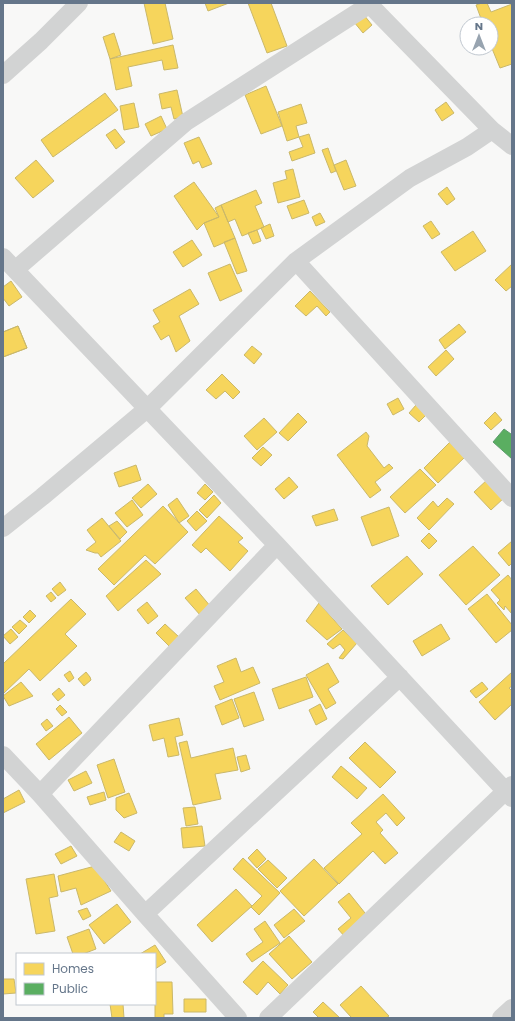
<svg xmlns="http://www.w3.org/2000/svg" width="515" height="1021" viewBox="0 0 515 1021" font-family="Poppins,sans-serif">
	<style>
		.homes { fill: #f6d55c; stroke: #cab86a }
		.public { fill: #5aae61; stroke: #5d9d6d }
		.lines { fill: none; stroke-linecap: round; stroke-linejoin: round }
		.minor { stroke: #d2d3d3; stroke-width: 18 }
	</style>
	<rect width="100%" height="100%" fill="#f8f8f7"/>
	<path class="homes" d="M 144,3 L 165,3 L 173,39 L 153,44 Z
		M 205,3 L 229,3 L 208,11 Z
		M 248,3 L 271,3 L 287,46 L 267,53 Z
		M 482,3 L 487,3 L 491,12 L 512,4 L 512,64 L 500,68 L 491,46 L 491,24 L 483,24 L 476,5 Z
		M 364,15 L 372,25 L 363,33 L 354,22 Z
		M 114,33 L 121,55 L 110,59 L 103,37 Z
		M 173,45 L 178,68 L 164,70 L 162,60 L 128,67 L 132,86 L 116,90 L 110,59 Z
		M 266,86 L 282,126 L 261,134 L 245,95 Z
		M 177,90 L 183,117 L 174,119 L 171,107 L 162,109 L 159,94 Z
		M 105,93 L 118,110 L 53,157 L 41,140 Z
		M 446,102 L 454,113 L 442,121 L 435,110 Z
		M 134,103 L 139,127 L 124,130 L 120,106 Z
		M 301,104 L 307,123 L 296,126 L 299,137 L 287,141 L 278,112 Z
		M 161,116 L 167,129 L 151,136 L 145,124 Z
		M 115,129 L 125,142 L 116,149 L 106,135 Z
		M 309,134 L 315,153 L 292,161 L 289,152 L 303,147 L 299,137 Z
		M 199,137 L 212,164 L 202,168 L 199,161 L 193,164 L 184,143 Z
		M 328,148 L 336,171 L 331,173 L 322,150 Z
		M 36,160 L 54,181 L 33,198 L 15,178 Z
		M 346,160 L 356,186 L 344,190 L 334,165 Z
		M 293,169 L 300,197 L 278,203 L 273,183 L 287,179 L 285,171 Z
		M 194,182 L 219,217 L 204,223 L 197,230 L 174,196 Z
		M 447,187 L 455,199 L 447,205 L 438,194 Z
		M 256,190 L 262,203 L 255,206 L 264,227 L 242,236 L 235,219 L 228,222 L 221,205 Z
		M 304,200 L 309,213 L 292,219 L 287,206 Z
		M 221,205 L 235,238 L 214,247 L 204,223 L 219,217 L 215,208 Z
		M 320,213 L 325,222 L 316,226 L 312,217 Z
		M 431,221 L 440,234 L 432,239 L 423,226 Z
		M 270,224 L 274,236 L 266,239 L 261,228 Z
		M 257,230 L 261,241 L 253,244 L 248,233 Z
		M 473,231 L 486,251 L 455,271 L 441,252 Z
		M 235,238 L 247,271 L 237,274 L 224,242 Z
		M 192,240 L 202,255 L 183,267 L 173,252 Z
		M 230,264 L 242,291 L 220,301 L 208,273 Z
		M 512,264 L 512,286 L 506,291 L 495,280 Z
		M 11,281 L 22,297 L 9,306 L 3,298 L 3,287 Z
		M 190,289 L 199,304 L 179,316 L 190,341 L 176,352 L 169,335 L 161,340 L 153,326 L 160,322 L 153,310 Z
		M 310,291 L 330,312 L 326,316 L 317,306 L 306,316 L 295,306 Z
		M 459,324 L 466,332 L 445,349 L 439,340 Z
		M 18,326 L 27,348 L 3,357 L 3,332 Z
		M 18,326 L 27,348 L 3,357 L 3,332 Z
		M 252,346 L 262,354 L 254,364 L 244,355 Z
		M 446,350 L 454,359 L 436,376 L 428,367 Z
		M 222,374 L 240,392 L 233,399 L 225,391 L 216,399 L 206,390 Z
		M 398,398 L 404,409 L 393,415 L 387,404 Z
		M 416,405 L 427,414 L 419,422 L 409,413 Z
		M 495,412 L 502,420 L 491,430 L 484,423 Z
		M 298,413 L 307,422 L 288,441 L 279,433 Z
		M 264,418 L 277,432 L 257,450 L 244,436 Z
		M 366,432 L 369,436 L 367,446 L 384,468 L 389,464 L 393,468 L 375,482 L 381,490 L 370,498 L 337,455 Z
		M 450,442 L 465,457 L 438,483 L 424,468 Z
		M 263,447 L 272,455 L 261,466 L 252,458 Z
		M 136,465 L 141,480 L 119,487 L 114,473 Z
		M 420,469 L 436,485 L 405,513 L 390,497 Z
		M 289,477 L 298,487 L 284,499 L 275,489 Z
		M 488,479 L 505,497 L 491,510 L 474,492 Z
		M 148,484 L 157,494 L 141,508 L 132,498 Z
		M 205,484 L 213,492 L 205,500 L 197,493 Z
		M 214,495 L 221,503 L 207,518 L 199,510 Z
		M 177,498 L 189,516 L 179,523 L 168,505 Z
		M 447,498 L 454,504 L 429,530 L 417,518 L 433,501 L 438,507 Z
		M 132,500 L 143,515 L 127,527 L 115,513 Z
		M 163,506 L 188,532 L 155,564 L 145,555 L 114,585 L 98,569 Z
		M 389,507 L 399,536 L 372,546 L 361,517 Z
		M 334,509 L 338,520 L 316,526 L 312,516 Z
		M 197,511 L 207,521 L 196,531 L 187,521 Z
		M 219,516 L 243,538 L 238,542 L 248,551 L 230,571 L 206,548 L 201,553 L 192,545 Z
		M 102,518 L 121,541 L 101,557 L 98,553 L 95,553 L 86,550 L 96,542 L 87,530 Z
		M 117,521 L 127,532 L 120,539 L 109,526 Z
		M 429,533 L 437,541 L 429,549 L 421,541 Z
		M 512,541 L 512,563 L 509,566 L 498,553 Z
		M 473,546 L 500,575 L 466,605 L 439,575 Z
		M 407,556 L 423,574 L 388,605 L 371,586 Z
		M 146,560 L 161,574 L 118,611 L 106,596 Z
		M 508,575 L 512,580 L 512,614 L 505,606 L 504,610 L 497,603 L 500,600 L 491,590 Z
		M 60,582 L 66,590 L 58,596 L 52,589 Z
		M 196,589 L 211,607 L 201,616 L 185,598 Z
		M 51,592 L 56,598 L 51,602 L 46,596 Z
		M 487,594 L 512,625 L 512,630 L 496,643 L 468,609 Z
		M 71,599 L 86,614 L 65,634 L 77,646 L 40,681 L 29,669 L 3,694 L 3,664 Z
		M 147,602 L 158,616 L 148,624 L 137,610 Z
		M 319,603 L 342,629 L 327,640 L 306,621 Z
		M 30,610 L 36,616 L 29,623 L 23,617 Z
		M 20,620 L 27,626 L 19,634 L 12,627 Z
		M 165,624 L 179,637 L 170,647 L 156,633 Z
		M 441,624 L 450,639 L 422,656 L 413,641 Z
		M 11,629 L 18,637 L 10,644 L 3,636 Z
		M 343,630 L 357,643 L 343,659 L 339,658 L 345,650 L 340,644 L 333,649 L 327,644 Z
		M 236,658 L 241,672 L 253,667 L 260,683 L 220,700 L 214,686 L 224,682 L 217,666 Z
		M 328,663 L 339,682 L 328,689 L 336,703 L 326,709 L 306,675 Z
		M 70,671 L 74,678 L 69,682 L 64,675 Z
		M 86,672 L 90,677 L 91,680 L 84,686 L 78,679 Z
		M 512,672 L 512,686 L 509,688 L 512,691 L 512,704 L 495,720 L 479,702 Z
		M 306,677 L 313,697 L 279,709 L 272,689 Z
		M 21,682 L 33,696 L 9,706 L 3,696 Z
		M 482,682 L 488,689 L 476,698 L 470,691 Z
		M 59,688 L 65,695 L 58,701 L 52,694 Z
		M 254,692 L 264,720 L 244,727 L 234,699 Z
		M 232,699 L 239,718 L 222,725 L 215,706 Z
		M 320,704 L 327,719 L 316,725 L 309,710 Z
		M 60,705 L 67,712 L 62,716 L 56,709 Z
		M 69,717 L 82,733 L 49,760 L 36,744 Z
		M 179,718 L 183,735 L 175,737 L 179,755 L 168,757 L 164,738 L 153,741 L 149,725 Z
		M 47,719 L 53,726 L 46,731 L 41,724 Z
		M 187,741 L 191,758 L 233,748 L 238,770 L 215,774 L 221,799 L 193,805 L 179,743 Z
		M 365,742 L 396,772 L 380,788 L 349,758 Z
		M 246,755 L 250,769 L 241,772 L 237,757 Z
		M 114,759 L 125,792 L 108,798 L 97,765 Z
		M 341,766 L 367,788 L 357,799 L 332,777 Z
		M 86,771 L 92,783 L 74,791 L 68,780 Z
		M 19,790 L 25,802 L 3,813 L 3,799 Z
		M 104,792 L 106,800 L 90,805 L 87,797 Z
		M 129,793 L 137,813 L 124,818 L 116,810 L 116,798 Z
		M 383,794 L 405,818 L 397,826 L 386,813 L 376,822 L 383,830 L 380,833 L 398,853 L 385,864 L 373,851 L 339,884 L 324,868 L 362,834 L 351,823 Z
		M 195,807 L 198,824 L 186,826 L 183,808 Z
		M 202,826 L 205,846 L 183,848 L 181,828 Z
		M 121,832 L 135,841 L 129,851 L 114,842 Z
		M 71,846 L 77,856 L 61,864 L 55,854 Z
		M 257,849 L 266,859 L 257,868 L 248,858 Z
		M 243,858 L 280,893 L 259,915 L 251,907 L 262,896 L 233,869 Z
		M 314,859 L 338,884 L 304,916 L 280,891 Z
		M 268,860 L 287,878 L 277,888 L 258,869 Z
		M 95,866 L 111,891 L 81,905 L 76,888 L 61,892 L 58,876 Z
		M 54,874 L 58,896 L 49,898 L 55,931 L 36,934 L 26,879 Z
		M 236,889 L 252,906 L 212,942 L 197,925 Z
		M 349,893 L 369,918 L 345,937 L 338,929 L 351,918 L 338,902 Z
		M 117,904 L 131,922 L 104,944 L 89,925 Z
		M 87,908 L 91,916 L 83,920 L 78,911 Z
		M 294,909 L 305,921 L 284,938 L 274,925 Z
		M 265,921 L 280,943 L 252,962 L 246,954 L 263,942 L 254,929 Z
		M 89,929 L 96,949 L 83,954 L 73,954 L 67,937 Z
		M 289,936 L 312,962 L 292,979 L 269,954 Z
		M 155,945 L 166,962 L 155,969 L 155,954 L 140,954 Z
		M 263,961 L 288,985 L 280,994 L 268,982 L 257,995 L 243,982 Z
		M 3,979 L 14,979 L 16,993 L 3,994 Z
		M 155,982 L 172,982 L 173,1014 L 164,1014 L 164,1018 L 155,1018 Z
		M 361,986 L 389,1016 L 386,1018 L 350,1018 L 351,1017 L 340,1005 Z
		M 184,999 L 206,999 L 206,1012 L 184,1012 Z
		M 323,1002 L 340,1018 L 319,1018 L 313,1012 Z
		M 110,1004 L 123,1004 L 124,1018 L 112,1018 Z"/>
	<path class="public" d="M 504,429 L 511,434 L 512,433 L 512,459 L 493,442 Z"/>
	<g class="lines">
		<path class="minor" d="M 368,3 L 492,130 L 512,146
			M 3,75 L 41,41 L 79,3
			M 3,257 L 277,545 L 512,798
			M 296,261 L 512,498
			M 16,269 L 186,122 L 369,5 L 370,3
			M 3,528 L 42,497 L 148,408 L 296,261 L 410,178 L 467,147 L 492,130
			M 3,755 L 40,794 L 145,914 L 238,1018
			M 40,794 L 277,545
			M 145,914 L 400,677
			M 268,1018 L 512,785
			M 501,1018 L 512,1008"/>
	</g>
	<rect width="515" height="1021" fill="none" stroke="#65768a" stroke-width="8"/>
	<rect x="16" y="953" width="140" height="52" fill="#ffffff" stroke="#c1c8d0"/>
	<rect x="24" y="963" width="20" height="12" fill="#f6d55c" stroke="#c1c8d0"/>
	<text x="52" y="973" font-size="12" fill="#65768a">Homes</text>
	<rect x="24" y="983" width="20" height="12" fill="#5aae61" stroke="#c1c8d0"/>
	<text x="52" y="993" font-size="12" fill="#65768a">Public</text>
	<g transform="translate(479 36)"><circle r="19" fill="#ffffff" stroke="#c1c8d0"/>
	<path d="M0-3L7 15L0 10L-7 15Z" fill="#98a4b0"/>
	<text y="-6" font-size="11" font-weight="bold" text-anchor="middle" fill="#65768a">N</text>
	</g>
</svg>
